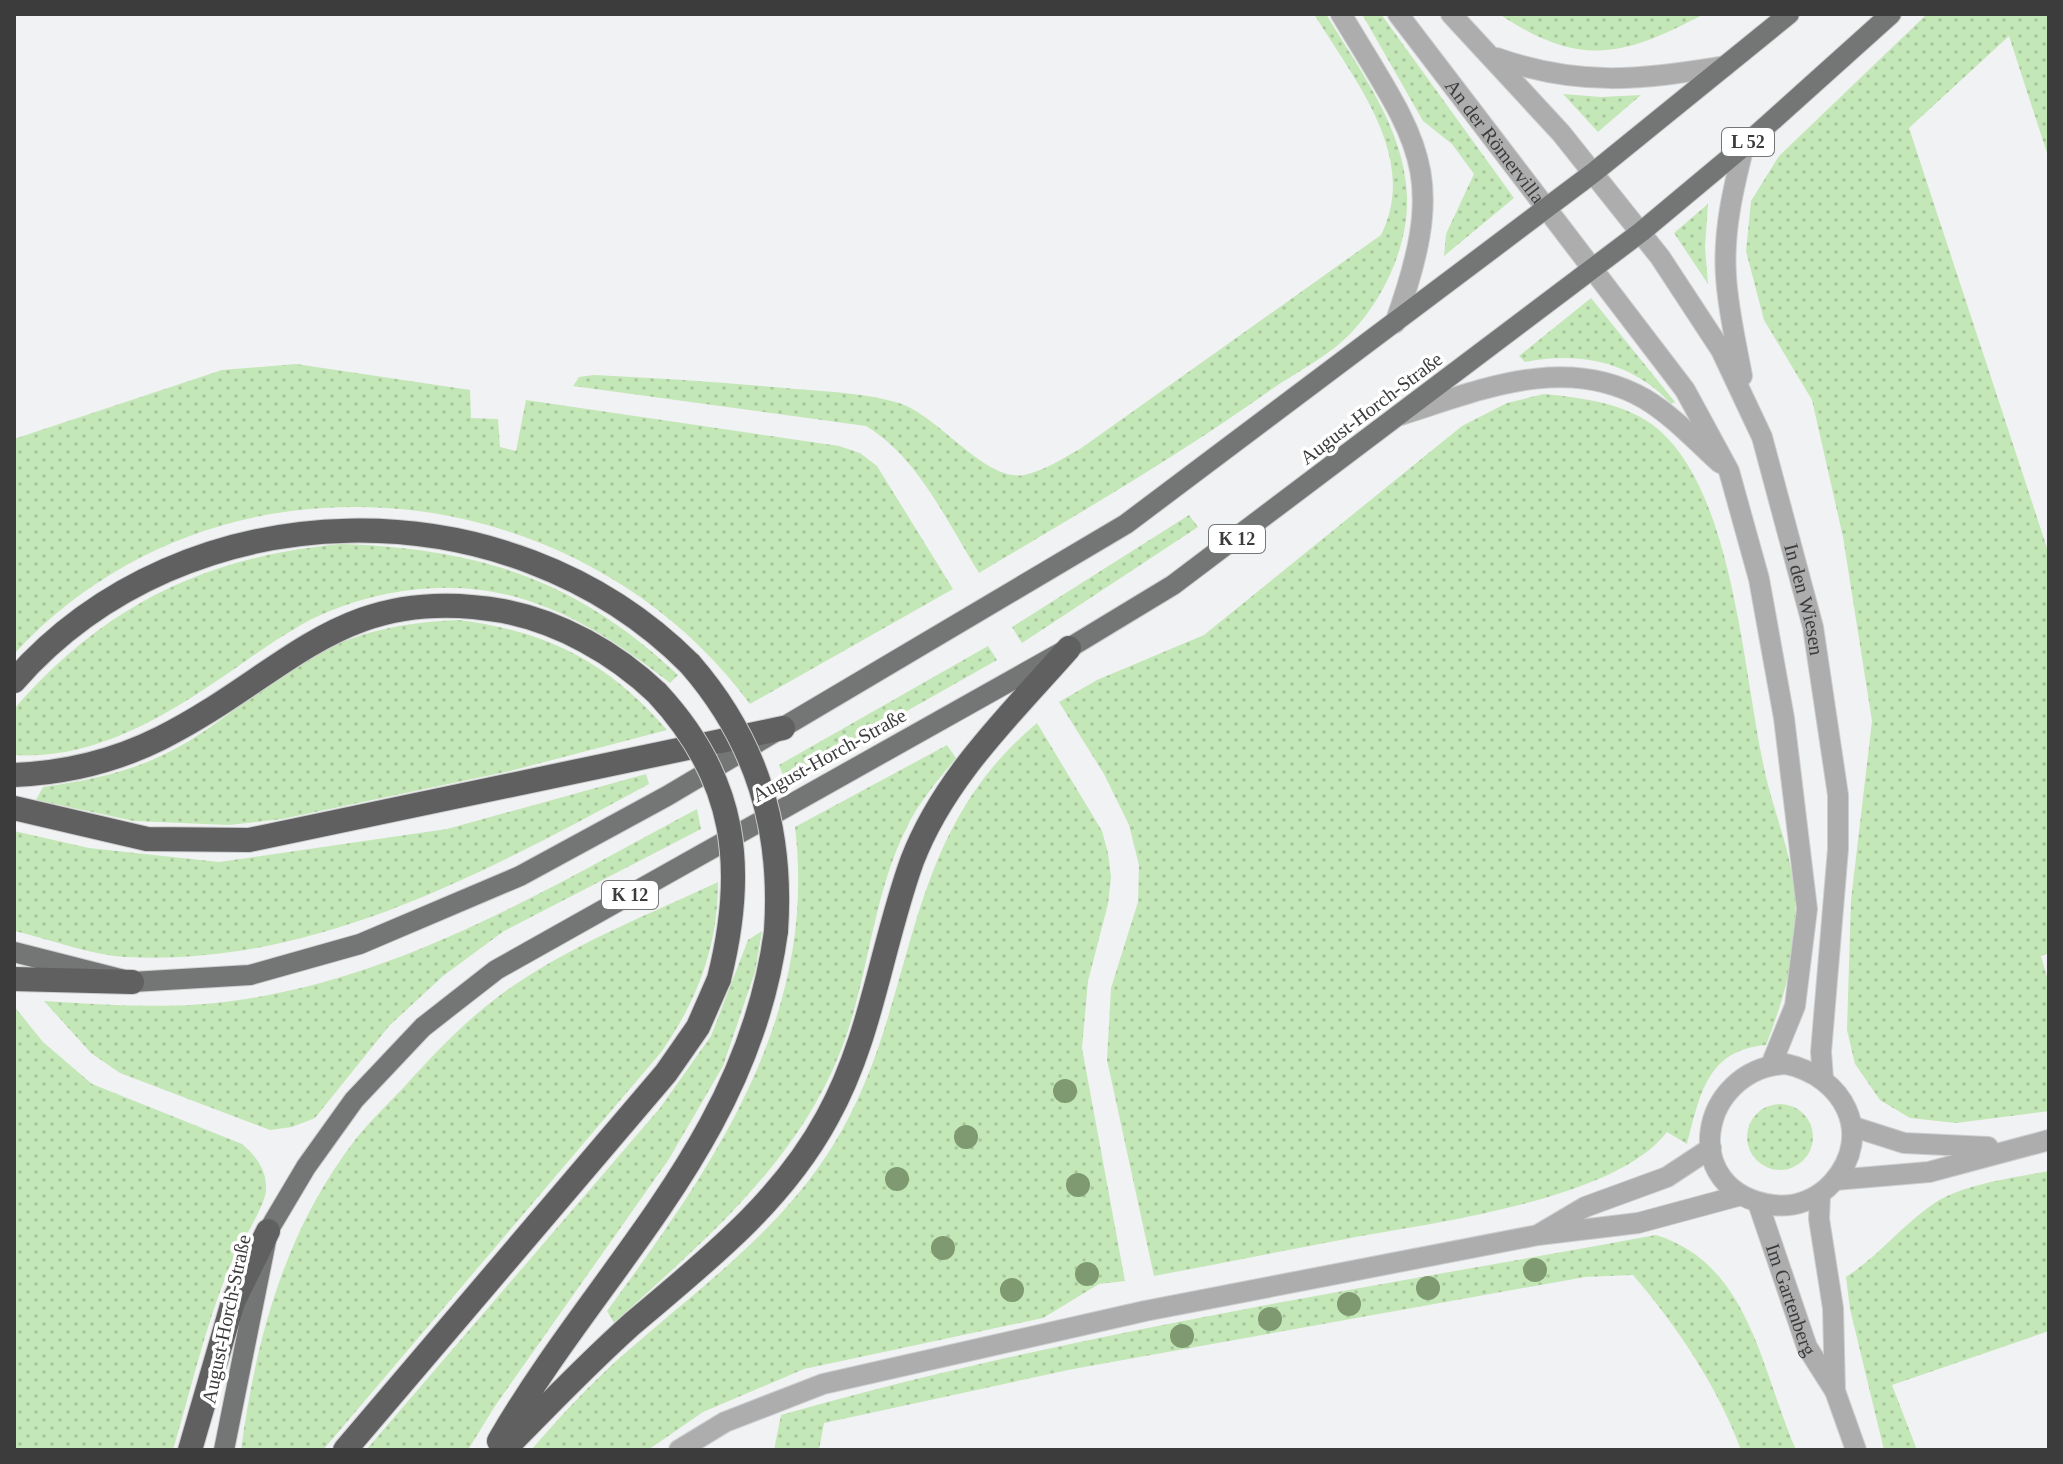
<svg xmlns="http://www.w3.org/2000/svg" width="2063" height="1464" viewBox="0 0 2063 1464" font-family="'Times New Roman',serif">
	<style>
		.grass { fill: url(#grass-dots) }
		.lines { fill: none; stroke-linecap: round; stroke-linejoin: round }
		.minor-casing { stroke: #cdcecf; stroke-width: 22 }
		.major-casing { stroke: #cdcecf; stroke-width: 22 }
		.highway-casing { stroke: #cdcecf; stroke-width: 26 }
		.minor { stroke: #adadae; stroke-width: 20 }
		.major { stroke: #747575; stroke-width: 20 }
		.highway { stroke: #606061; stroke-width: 24 }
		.highway-bridge-casing { stroke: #cdcecf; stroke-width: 26; stroke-linecap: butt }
		.highway-bridge { stroke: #606061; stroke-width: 24 }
		.tree { fill: #7f9a71 }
		.labels { text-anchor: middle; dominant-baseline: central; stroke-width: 7; stroke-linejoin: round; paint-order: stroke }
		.shield { fill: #fff; stroke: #767677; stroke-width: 2 }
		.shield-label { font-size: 18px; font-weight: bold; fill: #3c3c3d }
		.street-label { font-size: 20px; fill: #3c3c3d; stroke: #fff }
	</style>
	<defs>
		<pattern id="grass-dots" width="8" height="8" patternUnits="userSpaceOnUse" patternTransform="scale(2)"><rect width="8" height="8" fill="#c4e7b7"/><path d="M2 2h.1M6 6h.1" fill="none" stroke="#a9c79e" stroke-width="1.8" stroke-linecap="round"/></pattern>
	</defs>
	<rect width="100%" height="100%" fill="#f1f2f3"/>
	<path class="grass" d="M 1314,14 L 1326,14 C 1359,70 1404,127 1407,195 C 1409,244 1385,297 1351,333 C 1330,355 1297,372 1272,389 C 1178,456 1078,514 979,573 C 947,522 918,457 866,426 L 573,386 L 579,377 L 594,375 C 662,378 729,383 796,389 C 830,392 866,393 899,403 C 938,415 985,482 1024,475 C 1044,471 1063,458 1080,449 L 1381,235 C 1420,157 1354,80 1314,14 Z
		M 1362,14 L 1381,14 L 1514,198 L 1444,256 L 1446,234 L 1474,174 L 1452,144 L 1423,121 Z
		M 1499,14 L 1704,14 C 1623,57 1580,68 1499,14 Z
		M 1927,14 L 2049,14 L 2049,159 L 2009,36 L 1909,128 L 2049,554 L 2049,953 L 2041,956 L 2049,984 L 2049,1111 L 1956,1123 L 1910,1118 L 1880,1100 L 1855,1064 L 1847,1030 L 1851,900 L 1872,721 L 1843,537 L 1812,400 L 1764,320 L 1746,251 L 1751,201 L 1779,156 Z
		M 1563,94 L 1601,97 L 1641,95 L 1598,132 Z
		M 1708,204 L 1705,247 L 1708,284 L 1674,233 Z
		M 1591,298 L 1675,402 L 1671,404 C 1633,362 1580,351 1525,362 L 1519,356 Z
		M 296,364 L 470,390 L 471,418 L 498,419 L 500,447 L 516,451 L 526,400 L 839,446 L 860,453 L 877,466 L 953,589 L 750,704 C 576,469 216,434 14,654 L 14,439 L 222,370 Z
		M 1544,394 C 1583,398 1627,403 1658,429 C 1738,498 1743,687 1768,785 C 1778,823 1792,857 1795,897 C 1799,948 1784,999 1766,1045 C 1706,1050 1700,1096 1687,1144 L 1667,1132 C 1616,1199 1438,1222 1356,1237 C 1289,1250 1221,1263 1154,1276 L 1107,1060 L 1111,988 L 1138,902 L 1139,865 L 1129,825 L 1104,774 L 1059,702 L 1097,680 L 1204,635 L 1462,426 L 1507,403 Z
		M 1189,515 L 1198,527 L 1022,643 L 1012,627 Z
		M 342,544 C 480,549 576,579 678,675 L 670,683 C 582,614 500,571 386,594 C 357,600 327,610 301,625 C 271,642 244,663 215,682 C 156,722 88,760 14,755 L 14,709 C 104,605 206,556 342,544 Z
		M 458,620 C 547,631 608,662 667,730 L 510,771 L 282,819 L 229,825 L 134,821 L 36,800 L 43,787 C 85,781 127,773 165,754 C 217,729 258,687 307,659 C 354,632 404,622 458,620 Z
		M 988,646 L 997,660 L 785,780 L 779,765 Z
		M 1037,723 L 1102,831 L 1108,853 L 1111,877 L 1108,904 L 1088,981 L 1082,1048 L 1125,1281 L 1099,1284 L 1043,1318 L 804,1369 L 703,1412 L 648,1450 L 531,1450 C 560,1417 590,1384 623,1355 C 698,1289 779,1232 832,1147 C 922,1003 894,842 1037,723 Z
		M 947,745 L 956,758 C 938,780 919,802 907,827 C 871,898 869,982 839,1055 C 794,1167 701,1243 614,1323 L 607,1311 C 714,1165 818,1017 795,827 Z
		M 646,774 L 649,784 C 488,871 315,967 126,957 C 90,955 50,939 14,931 L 14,831 L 89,848 L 219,862 L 447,829 Z
		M 697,809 L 701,829 L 504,931 L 443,976 L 389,1026 L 315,1118 L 292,1127 L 270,1130 L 120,1073 L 91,1053 L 44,1001 C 108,1005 175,1010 239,1000 C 405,976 551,887 697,809 Z
		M 718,882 C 718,946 698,999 662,1051 L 323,1450 L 241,1450 C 256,1338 285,1231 355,1140 C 370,1121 388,1104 405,1086 C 439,1048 478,1008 522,980 C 583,940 652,913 718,882 Z
		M 762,931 L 755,972 L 723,1066 L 669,1159 L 495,1406 L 468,1450 L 366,1450 L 660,1108 L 711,1036 L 748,940 Z
		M 14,1006 L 43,1042 L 92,1084 L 242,1144 C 257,1157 267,1170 266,1191 C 265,1206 237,1250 229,1268 C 205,1327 191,1389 173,1450 L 14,1450 Z
		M1747 1137a33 33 0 1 1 66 0a33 33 0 1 1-66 0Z
		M 2049,1171 L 2049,1331 L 1892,1385 L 1917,1450 L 1884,1450 L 1850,1309 L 1846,1277 C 1879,1256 1903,1224 1936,1202 C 1964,1184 2017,1177 2049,1171 Z
		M 1656,1235 C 1750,1264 1761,1370 1796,1450 L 1741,1450 C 1718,1387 1677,1326 1633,1275 L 1585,1277 L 1073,1369 L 824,1423 L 819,1450 L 774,1450 L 781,1415 C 1068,1333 1363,1289 1656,1235 Z"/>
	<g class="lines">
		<g class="minor-casing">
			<g id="minor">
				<path d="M 1341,14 C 1419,144 1450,170 1395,323"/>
				<path id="s1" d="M 1398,14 L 1685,390 L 1729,471 L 1759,579 L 1784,718 L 1807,909 L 1795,1006 L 1771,1065"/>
				<path id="s2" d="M 1451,14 L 1561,133 L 1660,257 L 1721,350 L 1762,437 L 1813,627 L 1838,795 L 1838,849 L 1821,1052 L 1823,1078"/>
				<path d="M 1497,58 C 1579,87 1641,80 1725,66"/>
				<path d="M 1742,376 C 1736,343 1728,310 1726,276 C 1723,232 1733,189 1744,146"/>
				<path d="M 1401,415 C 1480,390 1566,353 1645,399 C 1673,416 1696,441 1720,463"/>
				<path d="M 1786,1064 C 1843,1076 1875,1134 1833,1182 C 1818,1199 1795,1208 1773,1205 C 1677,1192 1698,1069 1786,1064 Z"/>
				<path d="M 1854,1127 L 1904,1143 L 1988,1147"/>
				<path d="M 1835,1180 L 1929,1172 L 2049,1140"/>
				<path d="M 1820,1195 L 1819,1219 L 1833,1308 L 1835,1391"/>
				<path id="s3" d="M 1758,1203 L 1807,1347 L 1835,1391 L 1856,1450"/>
				<path d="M 1541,1233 L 1585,1207 L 1667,1177 L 1711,1148"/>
				<path d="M 679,1450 L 725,1422 L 823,1384 L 1145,1311 L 1538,1235 L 1638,1223 L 1738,1196"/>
			</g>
		</g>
		<g class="major-casing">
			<path id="major" d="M 14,952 L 132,982 L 250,975 L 360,944 L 520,876 L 667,796 L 1126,524 L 1593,173 L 1789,14
				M 224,1450 L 268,1231 L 306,1167 L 354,1100 L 423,1027 L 496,970 L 1069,648 L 1173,585 L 1641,232 L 1744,146 L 1891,14"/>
		</g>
		<g class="highway-casing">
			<path id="highway" d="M 14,681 C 185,486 508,481 690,664
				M 14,775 C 65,773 115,761 161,738 C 288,674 341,582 503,611 C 560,622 615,653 657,693
				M 14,808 L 147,839 L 249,840 L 783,728
				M 14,979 L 132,982
				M 499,1441 C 600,1267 748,1142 776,931
				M 190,1450 L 233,1302 L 268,1231
				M 345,1450 L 666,1073 L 698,1027 L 719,979
				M 504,1450 C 546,1407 588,1363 633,1323 C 705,1262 781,1203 827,1118 C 872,1037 881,947 912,861 C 944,777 1011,714 1069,648"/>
		</g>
		<use href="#minor" class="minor"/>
		<use href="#major" class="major"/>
		<use href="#highway" class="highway"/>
		<g class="highway-bridge-casing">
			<path id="highway-bridge" d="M 690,664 C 757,741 783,829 776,931
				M 657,693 C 737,779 747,868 719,979"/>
		</g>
		<use href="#highway-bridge" class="highway-bridge"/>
	</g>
	<g class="tree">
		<circle cx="1065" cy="1091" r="12"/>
		<circle cx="966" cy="1137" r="12"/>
		<circle cx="897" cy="1179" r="12"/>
		<circle cx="1078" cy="1185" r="12"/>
		<circle cx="943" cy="1248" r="12"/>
		<circle cx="1535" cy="1270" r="12"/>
		<circle cx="1087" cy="1274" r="12"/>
		<circle cx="1428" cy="1288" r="12"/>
		<circle cx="1012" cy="1290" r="12"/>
		<circle cx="1349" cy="1304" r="12"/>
		<circle cx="1270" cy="1319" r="12"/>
		<circle cx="1182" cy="1336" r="12"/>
	</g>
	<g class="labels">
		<g class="shield">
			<rect x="1722" y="128" width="52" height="28" rx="6"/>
			<rect x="1209" y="525" width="56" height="28" rx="6"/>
			<rect x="602" y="881" width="56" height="28" rx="6"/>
		</g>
		<g class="shield-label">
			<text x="1748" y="142">L 52</text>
			<text x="1237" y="539">K 12</text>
			<text x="630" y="895">K 12</text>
		</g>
		<g class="street-label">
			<text stroke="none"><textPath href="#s1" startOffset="160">An der Römervilla</textPath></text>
			<text transform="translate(1371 408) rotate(-37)">August-Horch-Straße</text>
			<text stroke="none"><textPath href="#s2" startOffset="696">In den Wiesen</textPath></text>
			<text transform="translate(829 755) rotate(-29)">August-Horch-Straße</text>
			<text stroke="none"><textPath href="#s3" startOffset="102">Im Gartenberg</textPath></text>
			<text transform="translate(226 1319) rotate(-78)">August-Horch-Straße</text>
		</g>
	</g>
	<rect width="2063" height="1464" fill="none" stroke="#3c3c3d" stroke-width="32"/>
</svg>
